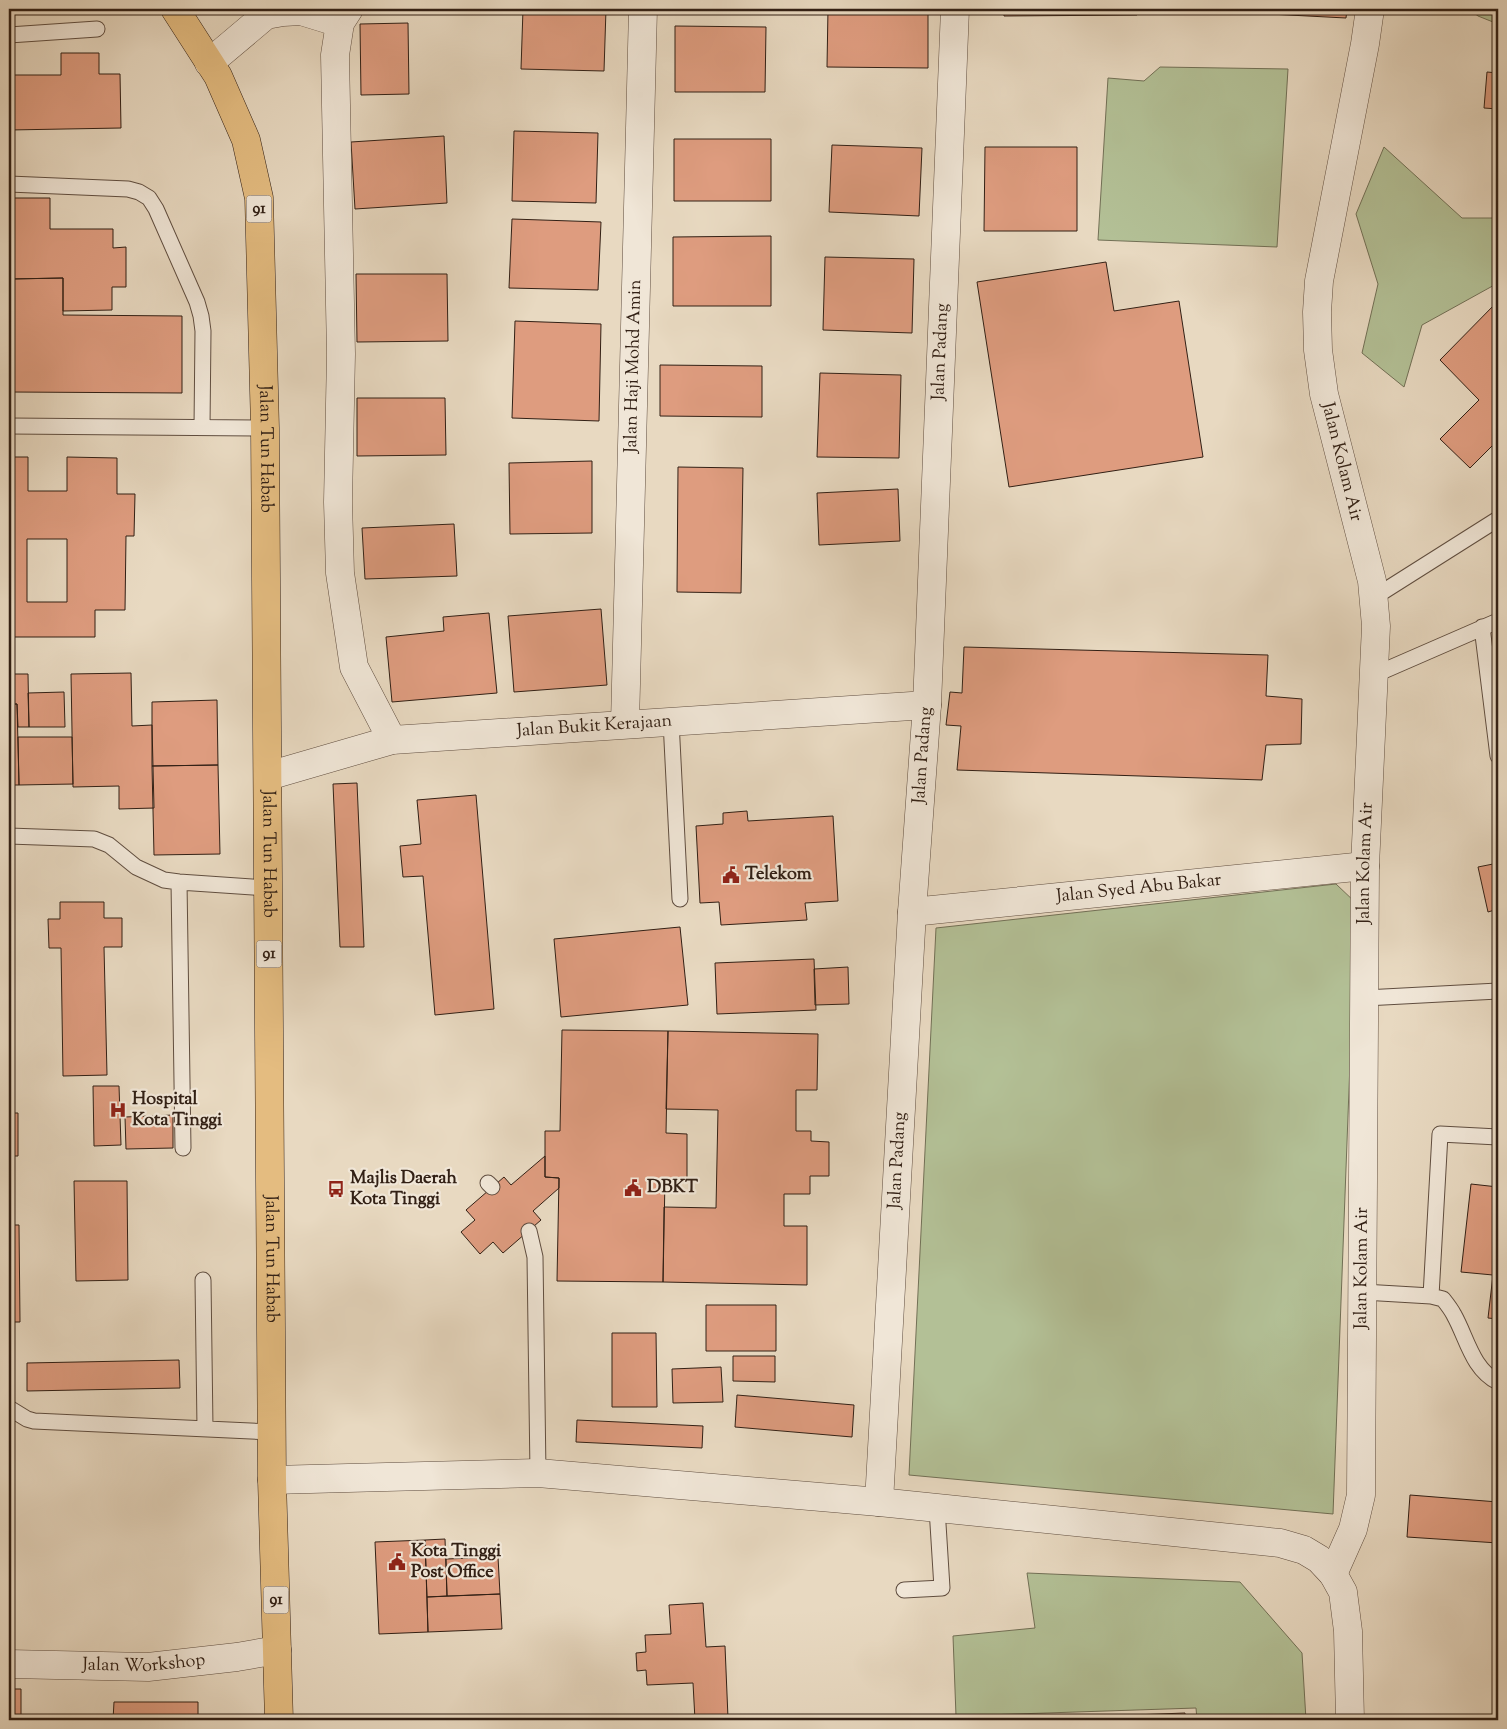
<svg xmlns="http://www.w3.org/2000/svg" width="1507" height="1729" viewBox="0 0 1507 1729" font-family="'Sorts Mill Goudy',serif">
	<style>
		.green { fill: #b3c096; stroke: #727056 }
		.building { fill: #de9c7f; stroke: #322015; fill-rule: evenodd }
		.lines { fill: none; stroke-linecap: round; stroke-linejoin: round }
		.service-casing { stroke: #604e40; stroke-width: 17 }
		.minor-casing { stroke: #604e40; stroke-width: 29 }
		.trunk-casing { stroke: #322015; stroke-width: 29 }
		.service { stroke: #f0e6d7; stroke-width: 15 }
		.minor { stroke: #f0e6d7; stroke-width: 28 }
		.trunk { stroke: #e4bc80; stroke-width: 28 }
		.labels { text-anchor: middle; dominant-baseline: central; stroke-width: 4.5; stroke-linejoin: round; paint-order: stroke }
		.shield { fill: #f0e6d7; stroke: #6b5b4f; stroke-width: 1 }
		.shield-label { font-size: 16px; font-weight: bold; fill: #322015 }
		.street-label { font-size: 18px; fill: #322015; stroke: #f0e6d7 }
		.poi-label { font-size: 18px; font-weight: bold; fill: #322015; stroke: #f0e6d7; text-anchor: start }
	</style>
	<rect width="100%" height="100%" fill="#e8d9c1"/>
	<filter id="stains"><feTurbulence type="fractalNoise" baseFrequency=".004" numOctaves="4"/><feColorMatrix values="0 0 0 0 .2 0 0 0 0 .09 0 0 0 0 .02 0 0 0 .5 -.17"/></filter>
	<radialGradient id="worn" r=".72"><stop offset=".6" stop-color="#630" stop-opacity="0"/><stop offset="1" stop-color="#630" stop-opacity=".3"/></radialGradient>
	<path class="green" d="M 1469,9 L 1498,9 L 1498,24 L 1478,16 Z
		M 1160,67 L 1288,69 L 1277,247 L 1098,240 L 1108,78 L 1144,81 Z
		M 1384,147 L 1462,218 L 1498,218 L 1498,283 L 1422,325 L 1404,387 L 1362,353 L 1378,284 L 1356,214 Z
		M 1336,884 L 1356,903 L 1333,1514 L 909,1475 L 936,928 Z
		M 1027,1573 L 1240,1582 L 1302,1653 L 1306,1720 L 1197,1720 L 1196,1708 L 956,1716 L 953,1636 L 1035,1628 Z"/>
	<path class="building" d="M 523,9 L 606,9 L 604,71 L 521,69 Z
		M 828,9 L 928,9 L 928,68 L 827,67 Z
		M 1004,9 L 1137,9 L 1137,15 L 1004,16 Z
		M 1231,9 L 1347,9 L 1346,18 L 1231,12 Z
		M 408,23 L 409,94 L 361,95 L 360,24 Z
		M 675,26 L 766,27 L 765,92 L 675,92 Z
		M 61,53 L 99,53 L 99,74 L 120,74 L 121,128 L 9,130 L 9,75 L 61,75 Z
		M 1487,72 L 1498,73 L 1498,109 L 1484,108 Z
		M 514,131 L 598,133 L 596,203 L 512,201 Z
		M 444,136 L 447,203 L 355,209 L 351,142 Z
		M 674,139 L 771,139 L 771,201 L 674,201 Z
		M 832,145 L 922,148 L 919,216 L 829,212 Z
		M 985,147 L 1077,147 L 1077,231 L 984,231 Z
		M 9,198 L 50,198 L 50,229 L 113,229 L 113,248 L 126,247 L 126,287 L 112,287 L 112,310 L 63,311 L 63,278 L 9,279 Z
		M 512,219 L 601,222 L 598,290 L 509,288 Z
		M 771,236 L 771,306 L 673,306 L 673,237 Z
		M 825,257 L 914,259 L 912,333 L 823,330 Z
		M 1106,262 L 1114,311 L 1179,301 L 1203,457 L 1009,487 L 977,282 Z
		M 356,274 L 447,274 L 448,341 L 357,342 Z
		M 63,278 L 63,315 L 182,316 L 182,393 L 11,392 L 12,279 Z
		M 1498,301 L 1498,440 L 1470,468 L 1440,439 L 1479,400 L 1440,360 Z
		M 515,321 L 601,324 L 599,421 L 512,418 Z
		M 660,365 L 762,366 L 762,417 L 660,416 Z
		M 820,373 L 901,375 L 899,458 L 817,457 Z
		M 357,398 L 445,398 L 446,455 L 357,456 Z
		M 9,457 L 28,457 L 28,491 L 67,491 L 67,457 L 117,458 L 117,494 L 135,494 L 134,536 L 126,536 L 125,610 L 95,610 L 95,637 L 9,637 ZM 27,539 L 67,539 L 67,602 L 27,602 Z
		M 592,461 L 592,533 L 510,534 L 509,463 Z
		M 678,467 L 743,468 L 741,593 L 677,592 Z
		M 898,489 L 900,541 L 819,545 L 817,493 Z
		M 454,524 L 457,576 L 365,579 L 362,528 Z
		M 601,609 L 607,685 L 514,692 L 508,616 Z
		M 489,613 L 497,693 L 392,702 L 386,637 L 444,631 L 443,617 Z
		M 964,647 L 1268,655 L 1266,696 L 1302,699 L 1301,744 L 1266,745 L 1262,780 L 957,770 L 961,726 L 946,725 L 950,692 L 962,693 Z
		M 131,673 L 132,726 L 152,725 L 154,808 L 119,809 L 119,786 L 73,787 L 71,674 Z
		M 9,674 L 28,674 L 29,727 L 18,727 L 17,704 L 9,704 Z
		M 64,692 L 65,727 L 29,727 L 28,693 Z
		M 217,700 L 218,765 L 152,766 L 152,702 Z
		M 9,704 L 17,704 L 19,785 L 9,785 Z
		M 18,737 L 72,737 L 73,784 L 19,785 Z
		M 218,765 L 220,854 L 154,855 L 152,766 Z
		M 357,783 L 364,947 L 340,947 L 333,784 Z
		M 476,795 L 494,1009 L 435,1015 L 423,876 L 403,877 L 400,846 L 421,844 L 417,800 Z
		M 747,811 L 748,821 L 833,816 L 838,901 L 805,903 L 807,920 L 721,925 L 719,902 L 700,903 L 696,826 L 723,824 L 723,813 Z
		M 1498,863 L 1498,909 L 1488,912 L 1478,867 Z
		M 60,902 L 104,902 L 104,918 L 122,918 L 122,947 L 104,947 L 107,1075 L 63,1076 L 61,948 L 49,948 L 48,919 L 60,919 Z
		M 680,927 L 688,1005 L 561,1017 L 554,939 Z
		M 814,959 L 816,1010 L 717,1014 L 715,963 Z
		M 848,967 L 849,1004 L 815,1005 L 814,969 Z
		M 562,1030 L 668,1031 L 666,1133 L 687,1134 L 687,1179 L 665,1179 L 663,1282 L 557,1281 L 559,1178 L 545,1177 L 545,1131 L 560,1131 Z
		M 668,1031 L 818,1034 L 817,1090 L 796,1090 L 796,1131 L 811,1131 L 811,1141 L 829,1142 L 829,1176 L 810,1176 L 810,1194 L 784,1194 L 784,1226 L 807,1226 L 807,1285 L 663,1282 L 664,1207 L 716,1208 L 718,1110 L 666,1109 Z
		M 93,1086 L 119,1086 L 121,1145 L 94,1146 Z
		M 9,1113 L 18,1113 L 18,1156 L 9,1156 Z
		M 173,1115 L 173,1148 L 126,1149 L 125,1117 Z
		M 545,1156 L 545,1177 L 559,1178 L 559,1188 L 533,1211 L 541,1220 L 503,1253 L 493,1242 L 480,1254 L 461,1232 L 475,1220 L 466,1210 L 504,1177 L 511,1185 Z
		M 74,1181 L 127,1181 L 128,1280 L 76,1281 Z
		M 1471,1184 L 1498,1187 L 1498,1319 L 1488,1318 L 1493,1275 L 1461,1272 Z
		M 9,1225 L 19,1225 L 20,1322 L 9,1322 Z
		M 706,1305 L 776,1305 L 776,1351 L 706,1351 Z
		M 612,1333 L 656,1333 L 657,1407 L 612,1407 Z
		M 733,1356 L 775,1356 L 775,1382 L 733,1381 Z
		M 179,1360 L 180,1388 L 27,1391 L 27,1363 Z
		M 721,1367 L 723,1402 L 673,1403 L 672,1369 Z
		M 737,1395 L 854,1405 L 852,1437 L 735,1427 Z
		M 577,1420 L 703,1426 L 702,1448 L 576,1442 Z
		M 1410,1495 L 1498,1502 L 1498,1543 L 1407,1537 Z
		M 445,1539 L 447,1596 L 427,1597 L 425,1540 Z
		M 425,1540 L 428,1632 L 379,1634 L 375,1542 Z
		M 498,1557 L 500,1594 L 447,1596 L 446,1559 Z
		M 500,1594 L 502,1629 L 428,1632 L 427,1597 Z
		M 703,1603 L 706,1647 L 725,1646 L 728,1718 L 695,1720 L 693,1683 L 647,1685 L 646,1670 L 637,1671 L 636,1653 L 646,1652 L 645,1635 L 671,1634 L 669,1605 Z
		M 9,1689 L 21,1689 L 21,1720 L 9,1720 Z
		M 114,1702 L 198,1702 L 198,1720 L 113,1720 Z
		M 1185,1713 L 1185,1720 L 1004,1720 Z"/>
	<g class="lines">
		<g class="service-casing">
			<path id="service" d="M 9,35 L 97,29
				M 9,184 L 128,189 L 139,192 L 149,198 L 156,209 L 197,302 L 201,316 L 203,331 L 202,427
				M 9,426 L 265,428
				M 1373,598 L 1498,519
				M 1482,627 L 1498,756
				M 1374,675 L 1498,621
				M 671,721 L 680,899
				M 9,836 L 94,839 L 109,845 L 136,867 L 164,880 L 179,882 L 268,888
				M 179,882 L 183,1148
				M 1365,998 L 1498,991
				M 488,1183 L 492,1187
				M 529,1231 L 535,1257 L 538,1473
				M 203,1280 L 205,1428
				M 1363,1292 L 1431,1296 L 1443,1299 C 1447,1304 1451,1309 1454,1315 C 1467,1338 1472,1369 1498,1382
				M 1431,1296 L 1440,1134 L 1498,1137
				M 9,1408 L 27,1419 L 34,1421 L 272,1432
				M 904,1590 L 942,1588 L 937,1508"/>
		</g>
		<g class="minor-casing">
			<g id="minor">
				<path d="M 349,9 L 340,23 L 335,55 L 341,354 L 338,502 L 340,573 L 354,667 L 392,740"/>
				<path d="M 209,63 L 266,15 L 283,12 L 301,11 L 340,23"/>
				<path id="s1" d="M 625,724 L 643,9"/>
				<path id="s2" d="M 268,776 L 392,740 L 927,705"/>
				<path id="s3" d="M 912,912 L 1365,866"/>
				<path d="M 272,1480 L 538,1473 L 879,1502 L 1280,1543 L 1304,1550 L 1319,1559 L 1333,1574 L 1343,1592 L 1348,1631 L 1350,1720"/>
				<path id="s4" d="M 879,1502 L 912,912 L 927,705 L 955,9"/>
				<path id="s5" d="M 1333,1574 L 1353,1529 L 1361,1495 L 1365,866 L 1376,626 L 1372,581 L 1324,394 L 1318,350 L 1317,312 L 1319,281 L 1365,44 L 1370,9"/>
				<path id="s6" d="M 9,1664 L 148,1667 L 237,1657 L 277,1650"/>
			</g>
		</g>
		<g class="trunk-casing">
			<g id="trunk">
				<path id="s7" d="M 175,9 L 218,76 L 246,140 L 259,198 L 265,428 L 272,1480 L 279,1720"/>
			</g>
		</g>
		<use href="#service" class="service"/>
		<use href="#minor" class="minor"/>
		<use href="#trunk" class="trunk"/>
	</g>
	<defs>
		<g id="civic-bare" transform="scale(1.35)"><path d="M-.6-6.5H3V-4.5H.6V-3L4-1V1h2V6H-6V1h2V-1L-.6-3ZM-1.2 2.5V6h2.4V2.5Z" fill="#8f2418" stroke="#f0e6d7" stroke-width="2.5" paint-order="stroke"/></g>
		<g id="hospital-bare" transform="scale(1.35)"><path d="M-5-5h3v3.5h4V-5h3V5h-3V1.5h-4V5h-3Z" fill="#8f2418" stroke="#f0e6d7" stroke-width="2.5" paint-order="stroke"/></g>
		<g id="bus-bare" transform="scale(1.35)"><path d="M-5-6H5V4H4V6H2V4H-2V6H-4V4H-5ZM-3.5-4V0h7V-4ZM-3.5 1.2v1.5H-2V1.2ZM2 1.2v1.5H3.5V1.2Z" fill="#8f2418" stroke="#f0e6d7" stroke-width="2.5" paint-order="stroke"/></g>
	</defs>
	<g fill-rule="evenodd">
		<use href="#civic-bare" x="731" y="875"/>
		<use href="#hospital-bare" x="118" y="1110"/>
		<use href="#civic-bare" x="633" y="1188"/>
		<use href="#bus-bare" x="336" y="1189"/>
		<use href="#civic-bare" x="397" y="1562"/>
	</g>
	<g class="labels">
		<g class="shield">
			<rect x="246.5" y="195.5" width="25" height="27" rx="4"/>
			<rect x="256.5" y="940.5" width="25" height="27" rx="4"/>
			<rect x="263.5" y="1586.5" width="25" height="27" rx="4"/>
		</g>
		<g class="shield-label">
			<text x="259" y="209">91</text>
			<text x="269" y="954">91</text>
			<text x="276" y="1600">91</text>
		</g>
		<g class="street-label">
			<text stroke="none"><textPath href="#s4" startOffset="1152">Jalan Padang</textPath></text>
			<text stroke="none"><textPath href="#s1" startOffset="358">Jalan Haji Mohd Amin</textPath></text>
			<text stroke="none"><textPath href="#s7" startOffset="460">Jalan Tun Habab</textPath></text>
			<text transform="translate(1341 462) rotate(76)">Jalan Kolam Air</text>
			<text stroke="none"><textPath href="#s2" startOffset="332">Jalan Bukit Kerajaan</textPath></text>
			<text stroke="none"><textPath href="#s4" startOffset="748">Jalan Padang</textPath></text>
			<text stroke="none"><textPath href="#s7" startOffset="865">Jalan Tun Habab</textPath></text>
			<text stroke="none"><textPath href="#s5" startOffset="716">Jalan Kolam Air</textPath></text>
			<text stroke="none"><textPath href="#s3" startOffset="228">Jalan Syed Abu Bakar</textPath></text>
			<text stroke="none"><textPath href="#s4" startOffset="342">Jalan Padang</textPath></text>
			<text stroke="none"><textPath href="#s7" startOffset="1270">Jalan Tun Habab</textPath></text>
			<text stroke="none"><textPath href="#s5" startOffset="311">Jalan Kolam Air</textPath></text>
			<text stroke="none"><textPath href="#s6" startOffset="135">Jalan Workshop</textPath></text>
		</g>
		<g class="poi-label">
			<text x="745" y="875">Telekom</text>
			<text x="132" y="1100">Hospital<tspan x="132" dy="21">Kota Tinggi</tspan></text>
			<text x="350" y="1179">Majlis Daerah<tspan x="350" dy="21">Kota Tinggi</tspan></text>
			<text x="647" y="1188">DBKT</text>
			<text x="411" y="1552">Kota Tinggi<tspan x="411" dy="21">Post Office</tspan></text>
		</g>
	</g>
	<rect width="1507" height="1729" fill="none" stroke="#e8d9c1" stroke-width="30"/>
	<rect x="10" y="10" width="1487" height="1709" fill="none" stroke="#322015" stroke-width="2.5"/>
	<rect x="15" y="15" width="1477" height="1699" fill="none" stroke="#322015"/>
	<rect width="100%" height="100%" filter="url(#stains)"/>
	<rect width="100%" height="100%" fill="url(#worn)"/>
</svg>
